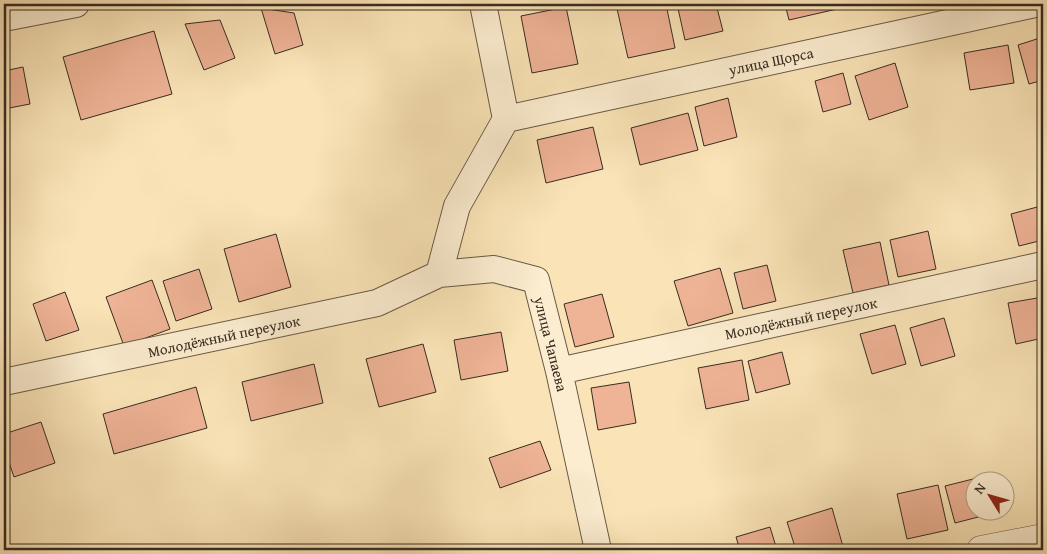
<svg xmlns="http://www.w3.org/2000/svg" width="1047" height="554" viewBox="0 0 1047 554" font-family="'Gentium Book Plus',serif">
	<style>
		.building { fill: #efb396; stroke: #372c22 }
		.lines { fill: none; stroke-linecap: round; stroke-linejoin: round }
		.minor-casing { stroke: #685a47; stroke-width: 28 }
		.tertiary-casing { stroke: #685a47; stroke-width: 29 }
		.minor { stroke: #fcedd0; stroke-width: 26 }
		.tertiary { stroke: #fcedd0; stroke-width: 28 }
		.labels { text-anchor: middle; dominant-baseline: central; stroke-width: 4.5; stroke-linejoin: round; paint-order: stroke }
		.street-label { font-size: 15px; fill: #372c22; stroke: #fcedd0 }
	</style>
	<rect width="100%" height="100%" fill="#fae4b7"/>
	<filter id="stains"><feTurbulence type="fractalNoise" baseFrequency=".004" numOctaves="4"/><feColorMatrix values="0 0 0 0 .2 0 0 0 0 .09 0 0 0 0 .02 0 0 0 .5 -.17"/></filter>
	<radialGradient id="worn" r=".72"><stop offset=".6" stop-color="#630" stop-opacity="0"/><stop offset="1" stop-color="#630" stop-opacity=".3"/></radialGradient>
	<path class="building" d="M 616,4 L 666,4 L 675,48 L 628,58 Z
		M 677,4 L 716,4 L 723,31 L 685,40 Z
		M 785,4 L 836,4 L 837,9 L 789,20 Z
		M 566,7 L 578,64 L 532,73 L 521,16 Z
		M 261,8 L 294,13 L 303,45 L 275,54 Z
		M 220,20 L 235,58 L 204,70 L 185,24 Z
		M 154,31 L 172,94 L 81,120 L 63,57 Z
		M 1043,37 L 1043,80 L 1029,84 L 1018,45 Z
		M 1008,45 L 1014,83 L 970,90 L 964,53 Z
		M 895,63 L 908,107 L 869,120 L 855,76 Z
		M 23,67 L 30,104 L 4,109 L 4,71 Z
		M 843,73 L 851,104 L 823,112 L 815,81 Z
		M 728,98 L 737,137 L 704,146 L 695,107 Z
		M 688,113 L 698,150 L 640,165 L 631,128 Z
		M 593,127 L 603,169 L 546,183 L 537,140 Z
		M 1041,206 L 1043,216 L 1043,240 L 1019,246 L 1011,214 Z
		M 928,231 L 936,269 L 898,277 L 890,240 Z
		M 276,234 L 291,287 L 239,302 L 224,249 Z
		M 880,242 L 889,285 L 853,293 L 843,250 Z
		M 767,265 L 776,301 L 743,309 L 734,273 Z
		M 720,268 L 733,313 L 688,326 L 674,281 Z
		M 199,269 L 212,309 L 176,321 L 163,281 Z
		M 152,280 L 170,329 L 124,346 L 106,297 Z
		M 65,292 L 79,330 L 46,341 L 33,304 Z
		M 602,294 L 614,337 L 575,347 L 564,304 Z
		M 1043,297 L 1043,338 L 1016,344 L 1008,303 Z
		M 944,318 L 955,356 L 921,366 L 910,328 Z
		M 895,325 L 906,364 L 872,374 L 860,334 Z
		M 501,332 L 508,371 L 461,380 L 454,340 Z
		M 423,344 L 436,392 L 379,407 L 366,359 Z
		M 782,352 L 790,384 L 756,393 L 748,361 Z
		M 742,360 L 749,400 L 706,409 L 698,368 Z
		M 314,364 L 323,403 L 251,421 L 242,382 Z
		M 629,382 L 636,423 L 598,430 L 591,388 Z
		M 196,387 L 207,428 L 114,454 L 103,414 Z
		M 41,422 L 55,463 L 14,477 L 4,448 L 4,434 Z
		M 540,441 L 551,470 L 500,488 L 489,458 Z
		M 977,478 L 977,482 L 974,482 L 974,512 L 985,512 L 986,515 L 955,523 L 945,486 Z
		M 938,485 L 948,530 L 907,539 L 897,494 Z
		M 832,508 L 844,550 L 796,550 L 787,522 Z
		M 770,527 L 777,550 L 740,550 L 736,537 Z"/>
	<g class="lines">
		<g class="minor-casing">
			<path id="minor" d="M 483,4 L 506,119 L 457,206 L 439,274 L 494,269 L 536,280 L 559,371 L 598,550
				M 4,18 L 76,4
				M 506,119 L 1035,4
				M 559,371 L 1043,265
				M 4,382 L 377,303 L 439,274"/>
		</g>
		<g class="tertiary-casing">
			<path id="tertiary" d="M 981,550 L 1043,538"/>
		</g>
		<use href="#minor" class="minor"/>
		<use href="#tertiary" class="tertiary"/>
	</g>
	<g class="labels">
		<g class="street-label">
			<text transform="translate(771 61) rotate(-12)">улица Щорса</text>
			<text transform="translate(801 318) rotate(-12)">Молодёжный переулок</text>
			<text transform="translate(224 336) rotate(-12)">Молодёжный переулок</text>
			<text transform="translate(551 344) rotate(76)">улица Чапаева</text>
		</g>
	</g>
	<rect width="1047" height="554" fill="none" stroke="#fae4b7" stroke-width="20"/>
	<rect x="5" y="5" width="1037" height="544" fill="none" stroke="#372c22" stroke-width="2.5"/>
	<rect x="10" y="10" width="1027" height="534" fill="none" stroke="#372c22"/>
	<g transform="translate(990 496) rotate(307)"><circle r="24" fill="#fcedd0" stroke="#ada08a"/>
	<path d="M0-4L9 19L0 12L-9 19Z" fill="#8f2418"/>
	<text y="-8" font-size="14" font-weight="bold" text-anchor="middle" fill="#372c22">N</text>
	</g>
	<rect width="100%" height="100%" filter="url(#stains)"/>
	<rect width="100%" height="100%" fill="url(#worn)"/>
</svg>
